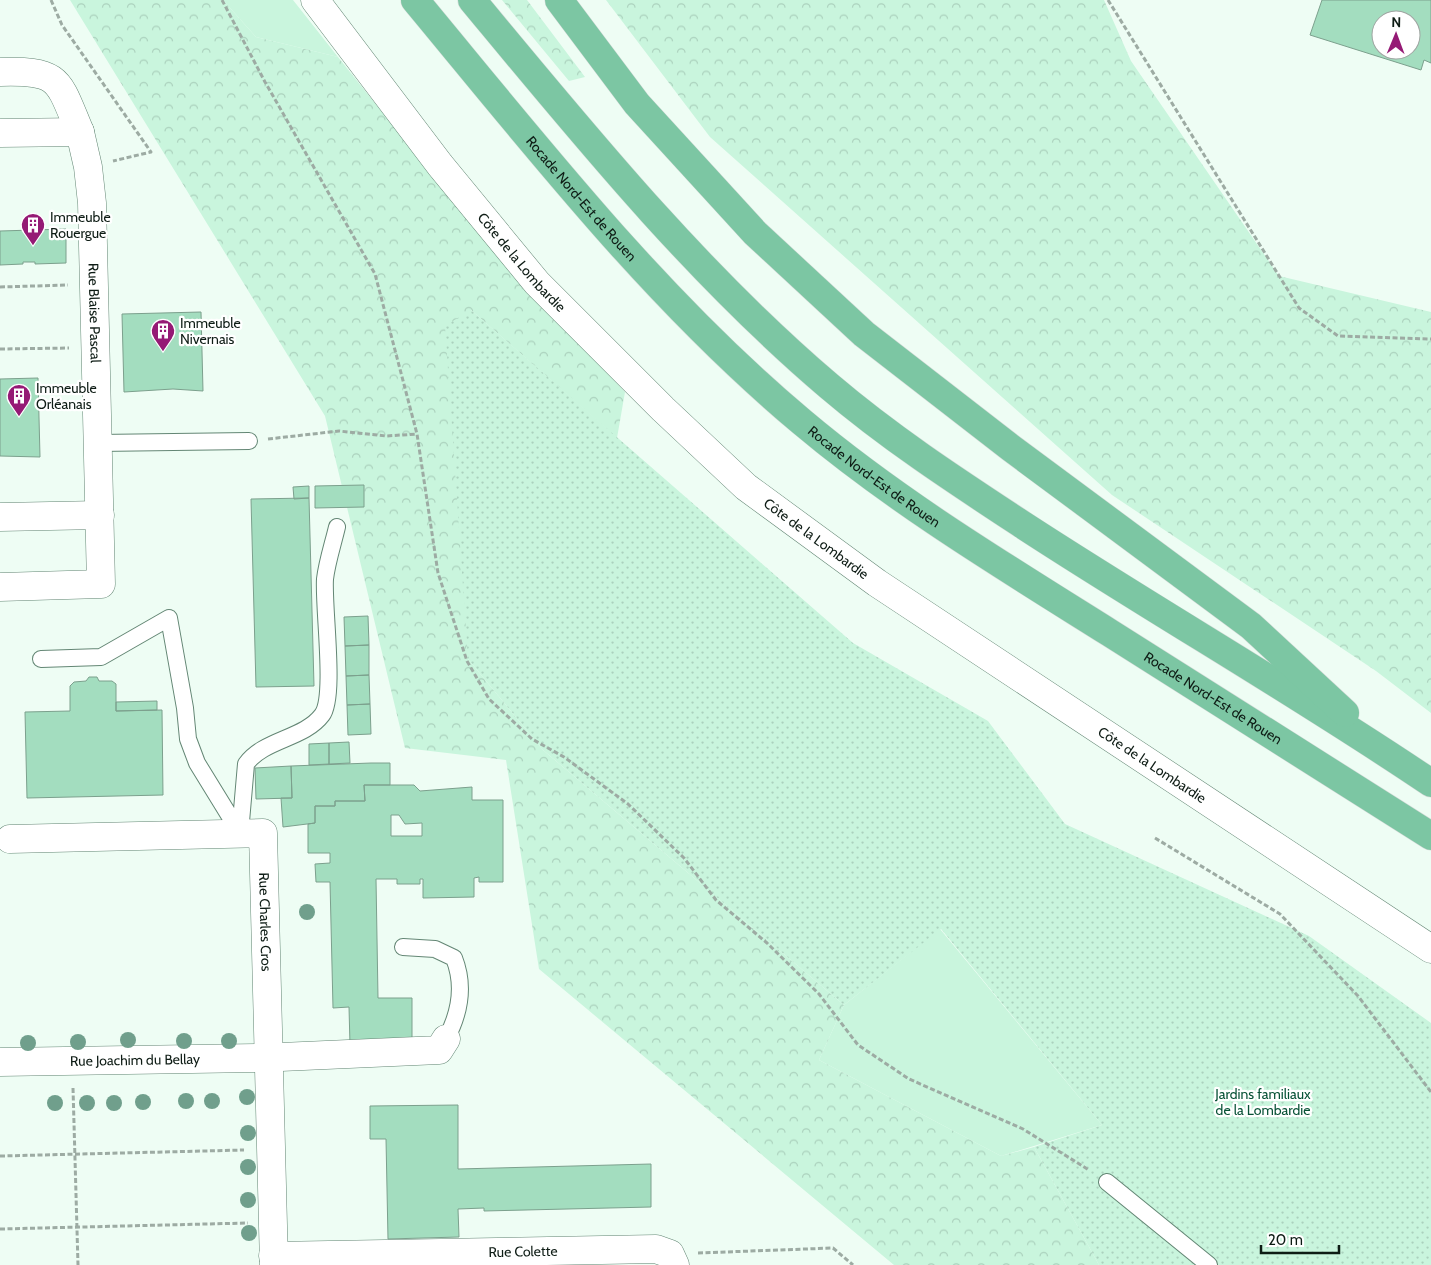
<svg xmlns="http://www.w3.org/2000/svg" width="1431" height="1265" viewBox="0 0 1431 1265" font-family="Cabin,sans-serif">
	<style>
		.grass { fill: #c9f5dd }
		.forest { fill: url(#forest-crowns) }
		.garden { fill: url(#garden-dots) }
		.building { fill: #a3ddbf; stroke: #7ca08d; fill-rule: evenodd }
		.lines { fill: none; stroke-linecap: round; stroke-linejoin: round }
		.service-casing { stroke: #638674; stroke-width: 18 }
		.minor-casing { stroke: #638674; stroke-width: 29 }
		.secondary-casing { stroke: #638674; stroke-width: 29 }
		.trunk-casing { stroke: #d8dbda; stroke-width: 29 }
		.path { stroke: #9daba3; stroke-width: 3; stroke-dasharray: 5 2.5; stroke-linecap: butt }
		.service { stroke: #fff; stroke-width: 16 }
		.minor { stroke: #fff; stroke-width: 28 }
		.secondary { stroke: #fff; stroke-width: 28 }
		.trunk { stroke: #7cc6a3; stroke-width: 28 }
		.tree { fill: #709f8c }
		.labels { text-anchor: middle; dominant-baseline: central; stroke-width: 4.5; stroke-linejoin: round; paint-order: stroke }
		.street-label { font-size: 14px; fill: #0e1c15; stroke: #fff }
		.poi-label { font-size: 14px; fill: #0e1c15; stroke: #fff; text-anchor: start }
		.park-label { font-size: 14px; fill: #085236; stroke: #fff }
	</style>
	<defs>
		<pattern id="forest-crowns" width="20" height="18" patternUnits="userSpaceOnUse" patternTransform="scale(1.25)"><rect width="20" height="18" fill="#c9f5dd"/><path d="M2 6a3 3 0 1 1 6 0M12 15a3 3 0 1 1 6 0" fill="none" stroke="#abd1bd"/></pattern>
		<pattern id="garden-dots" width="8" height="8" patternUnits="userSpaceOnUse" patternTransform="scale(1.25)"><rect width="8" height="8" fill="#c9f5dd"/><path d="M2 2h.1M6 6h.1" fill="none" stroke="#abd1bd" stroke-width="1.8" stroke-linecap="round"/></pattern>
	</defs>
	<rect width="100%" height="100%" fill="#eefdf4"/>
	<path class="grass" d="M 223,0 L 293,0 L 338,57 L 256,37 Z
		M 940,929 L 1102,1125 L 1001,1156 L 819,1060 L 844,1005 Z"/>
	<path class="forest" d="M 70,0 L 223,0 L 256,37 L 338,57 L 497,256 L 625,392 L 617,438 L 471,310 L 468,659 L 543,750 L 844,1005 L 819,1060 L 1001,1156 L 1034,1147 L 1099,1265 L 894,1265 L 539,969 L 506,760 L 405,748 L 325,416 Z
		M 502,0 L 527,0 L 585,77 L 569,81 Z
		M 606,0 L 1104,0 L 1131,61 L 1279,276 L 1431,312 L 1431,713 L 1376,671 L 1112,495 L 710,137 Z"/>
	<path class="garden" d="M 471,310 L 853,643 L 988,721 L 1065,824 L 1309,936 L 1431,1023 L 1431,1265 L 1099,1265 L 1034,1147 L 1102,1125 L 941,929 L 844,1005 L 543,750 L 468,659 L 445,326 Z"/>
	<path class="building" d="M 1322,0 L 1431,0 L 1431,63 L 1424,60 L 1421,70 L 1310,35 ZM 1381,20 L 1411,20 L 1411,50 L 1381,50 Z
		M 66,229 L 66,263 L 35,264 L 35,262 L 23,262 L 23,264 L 0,265 L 0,231 Z
		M 201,312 L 203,391 L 173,389 L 124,392 L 122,314 Z
		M 38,378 L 40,457 L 0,456 L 0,379 Z
		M 364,485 L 364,507 L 315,508 L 315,486 Z
		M 309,486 L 309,498 L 294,499 L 293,487 Z
		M 309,498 L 314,686 L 256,687 L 251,499 Z
		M 368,616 L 369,645 L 345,646 L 344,617 Z
		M 369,645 L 369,675 L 346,676 L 345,646 Z
		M 369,675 L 370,704 L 347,705 L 346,676 Z
		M 89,677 L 97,677 L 99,681 L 112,681 L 116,684 L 116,711 L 162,710 L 163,795 L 27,798 L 25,712 L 70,711 L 70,686 L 74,682 L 86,681 Z
		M 157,701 L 157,710 L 116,711 L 116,702 Z
		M 370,704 L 371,734 L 348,735 L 347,705 Z
		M 349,742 L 350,763 L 329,764 L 329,743 Z
		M 329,743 L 329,764 L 309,765 L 309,744 Z
		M 371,763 L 390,763 L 390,785 L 364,785 L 365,801 L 335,801 L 335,806 L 315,806 L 315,823 L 283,827 L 281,798 L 292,798 L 291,766 Z
		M 291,766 L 292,798 L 256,799 L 255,768 Z
		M 364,785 L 414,785 L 420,791 L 472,787 L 472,800 L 503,800 L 503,882 L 479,882 L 479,877 L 474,878 L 474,897 L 423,898 L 423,879 L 420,879 L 420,884 L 397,884 L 397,879 L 376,879 L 378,998 L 412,998 L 412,1044 L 350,1045 L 349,1007 L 333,1008 L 330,882 L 316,882 L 315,864 L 330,863 L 330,853 L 308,853 L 308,824 L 315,823 L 315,806 L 335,806 L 335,801 L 365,801 ZM 391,815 L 399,815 L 405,824 L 422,823 L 422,836 L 391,836 Z
		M 458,1105 L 458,1169 L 651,1164 L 651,1207 L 484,1211 L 484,1208 L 458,1209 L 459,1237 L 388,1239 L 386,1139 L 370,1139 L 370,1106 Z"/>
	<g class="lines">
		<g class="service-casing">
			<path id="service" d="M 98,443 L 249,441
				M 41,659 L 101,657 L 169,618 L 185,708 L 188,739 L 197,763 L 240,833
				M 240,833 L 246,764 C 264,739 304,739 322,715 C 336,697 323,607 325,579 C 327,562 333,544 337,527
				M 403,947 L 435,949 L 454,958 C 465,986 460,1013 446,1039
				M 1107,1182 L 1209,1265"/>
		</g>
		<g class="minor-casing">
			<g id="minor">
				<path d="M 0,72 C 61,70 58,80 80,132"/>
				<path id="s1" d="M 0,133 L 80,132 L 88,167 L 92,203 L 101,584 L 0,587"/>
				<path d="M 0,517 L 100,515"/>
				<path id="s2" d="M 10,839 L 263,833 L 274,1265"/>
				<path id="s3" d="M 0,1062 L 258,1058 L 439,1050 L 446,1039"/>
				<path id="s4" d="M 273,1256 L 656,1249 L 670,1254 L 675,1265"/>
			</g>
		</g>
		<g class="secondary-casing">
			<g id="secondary">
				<path id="s5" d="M 315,0 L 440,165 L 537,283 L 663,409 L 746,487 L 877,583 L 1431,949"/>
			</g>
		</g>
		<g class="trunk-casing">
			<g id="trunk">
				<path id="s6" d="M 415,0 C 537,147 655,299 802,422 C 897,502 1005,567 1110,633 C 1217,700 1324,768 1431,836"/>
				<path d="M 472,0 C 584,135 695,272 829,386 C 890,438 956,481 1023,525 C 1158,613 1298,693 1431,783"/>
				<path d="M 559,0 L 637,104 L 755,233 L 864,334 L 1011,448 L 1251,626 L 1345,713"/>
			</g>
		</g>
		<path class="path" d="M 51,0 L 62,25 L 151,152 L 113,161
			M 222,0 L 265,82 L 375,274 L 417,434 L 438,573 L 467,661 L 489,699 L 532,739 L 564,757 L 628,804 L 684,858 L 716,900 L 767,943 L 819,994 L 858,1045 L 909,1079 L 1023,1129 L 1089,1170
			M 1108,0 L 1299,308 L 1338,336 L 1431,339
			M 0,287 L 68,285
			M 0,349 L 69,348
			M 268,439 L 339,431 L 386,436 L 417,434
			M 1155,838 L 1280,914 L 1358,996 L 1431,1092
			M 73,1088 L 78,1265
			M 0,1156 L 244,1150
			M 0,1229 L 248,1223
			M 698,1253 L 833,1248 L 853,1265"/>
		<use href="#service" class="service"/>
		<use href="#minor" class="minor"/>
		<use href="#secondary" class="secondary"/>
		<use href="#trunk" class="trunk"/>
	</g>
	<g class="tree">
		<circle cx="307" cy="912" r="8"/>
		<circle cx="128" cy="1040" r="8"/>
		<circle cx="184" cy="1041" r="8"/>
		<circle cx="229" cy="1041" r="8"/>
		<circle cx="78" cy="1042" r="8"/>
		<circle cx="28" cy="1043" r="8"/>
		<circle cx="247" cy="1097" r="8"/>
		<circle cx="186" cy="1101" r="8"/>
		<circle cx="212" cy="1101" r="8"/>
		<circle cx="143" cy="1102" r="8"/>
		<circle cx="55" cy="1103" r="8"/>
		<circle cx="87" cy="1103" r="8"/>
		<circle cx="114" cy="1103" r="8"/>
		<circle cx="248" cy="1133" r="8"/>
		<circle cx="248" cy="1167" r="8"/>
		<circle cx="248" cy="1200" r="8"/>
		<circle cx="249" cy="1233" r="8"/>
	</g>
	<defs>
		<g id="building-pin" transform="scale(1.25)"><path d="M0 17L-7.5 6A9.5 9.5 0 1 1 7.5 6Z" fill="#951a75" stroke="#fff"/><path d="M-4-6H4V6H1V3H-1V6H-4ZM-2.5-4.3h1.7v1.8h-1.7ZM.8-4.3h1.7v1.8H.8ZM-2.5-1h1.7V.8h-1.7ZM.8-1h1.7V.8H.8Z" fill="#fff"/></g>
	</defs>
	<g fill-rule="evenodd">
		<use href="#building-pin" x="33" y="225"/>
		<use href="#building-pin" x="163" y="331"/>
		<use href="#building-pin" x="19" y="396"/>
	</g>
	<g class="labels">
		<g class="street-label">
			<text stroke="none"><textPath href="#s6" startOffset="259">Rocade Nord-Est de Rouen</textPath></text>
			<text stroke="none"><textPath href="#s5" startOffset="334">Côte de la Lombardie</textPath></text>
			<text stroke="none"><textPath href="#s1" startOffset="262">Rue Blaise Pascal</textPath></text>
			<text stroke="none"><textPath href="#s6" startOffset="664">Rocade Nord-Est de Rouen</textPath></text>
			<text stroke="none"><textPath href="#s5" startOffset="739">Côte de la Lombardie</textPath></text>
			<text stroke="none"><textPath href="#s6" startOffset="1069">Rocade Nord-Est de Rouen</textPath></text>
			<text stroke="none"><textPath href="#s5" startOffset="1144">Côte de la Lombardie</textPath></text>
			<text stroke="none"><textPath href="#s2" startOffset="342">Rue Charles Cros</textPath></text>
			<text stroke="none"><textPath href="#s3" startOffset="135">Rue Joachim du Bellay</textPath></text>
			<text stroke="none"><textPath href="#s4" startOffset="250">Rue Colette</textPath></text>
		</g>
		<g class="poi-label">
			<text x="50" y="217">Immeuble<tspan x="50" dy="16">Rouergue</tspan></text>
			<text x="180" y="323">Immeuble<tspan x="180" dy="16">Nivernais</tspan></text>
			<text x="36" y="388">Immeuble<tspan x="36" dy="16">Orléanais</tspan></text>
		</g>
		<g class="park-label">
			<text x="1263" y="1094">Jardins familiaux<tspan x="1263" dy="16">de la Lombardie</tspan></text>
		</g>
	</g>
	<g transform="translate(1396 35) rotate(1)"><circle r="24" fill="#ffffff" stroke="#9fa4a1"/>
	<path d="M0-4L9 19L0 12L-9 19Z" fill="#951a75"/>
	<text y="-8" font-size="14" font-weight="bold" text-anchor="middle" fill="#0e1c15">N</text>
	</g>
	<path d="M1261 1245v8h78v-8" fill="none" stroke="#0e1c15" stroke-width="2.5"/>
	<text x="1268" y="1245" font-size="15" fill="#0e1c15" stroke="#ffffff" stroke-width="4" paint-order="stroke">20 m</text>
</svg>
